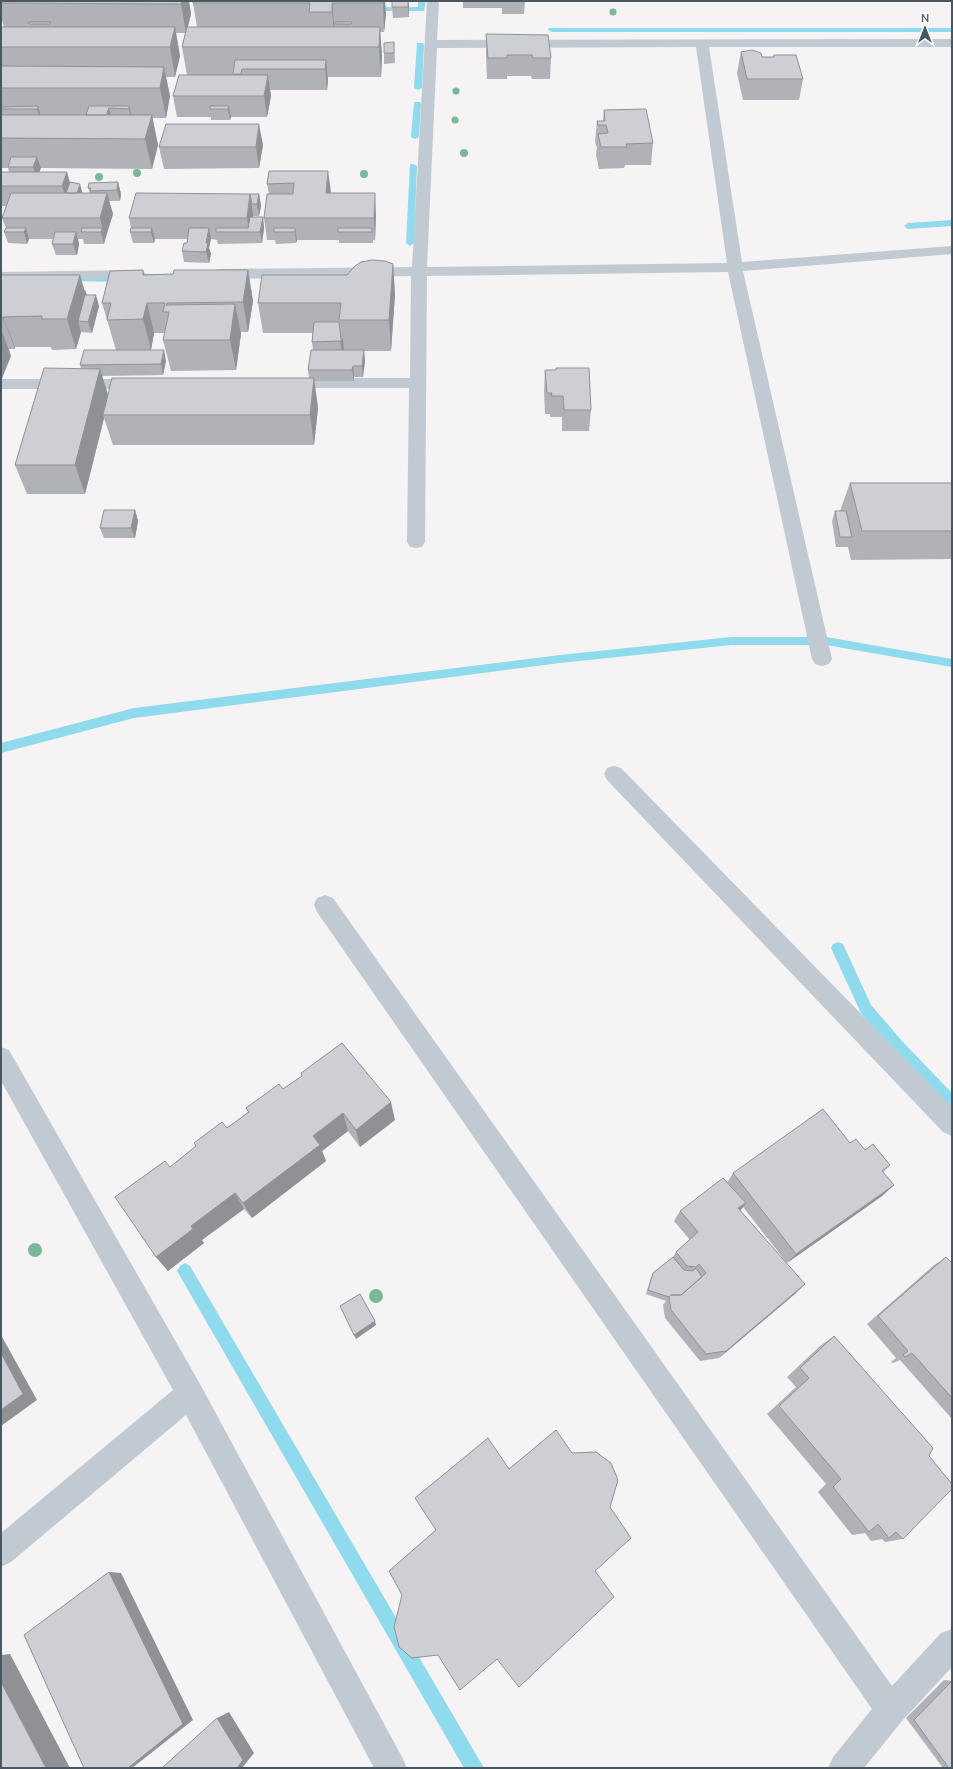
<svg xmlns="http://www.w3.org/2000/svg" width="953" height="1769" viewBox="0 0 953 1769" font-family="'Nunito Sans',sans-serif">
	<style>
		.lines { fill: none; stroke-linecap: round; stroke-linejoin: round }
		.stream { fill: #90daee; fill-rule: evenodd }
		.street { fill: #c1cad2; fill-rule: evenodd }
		.tree { fill: #7bb799 }
		.wall { fill: #b0b2b7 }
		.shaded-wall { fill: #909195 }
		.building { fill: #cdcfd5; stroke: #909195 }
	</style>
	<rect width="100%" height="100%" fill="#f5f3f3"/>
	<g class="lines">
		<path class="stream" d="M 418,1 L 426,1 L 424,11 L 369,11 L 365,9 L 369,7 L 418,7 Z
			M 549,28 L 952,28 L 952,32 L 552,32 L 548,30 Z
			M 417,43 L 423,43 L 424,45 L 422,88 L 418,90 L 414,88 Z
			M 414,102 L 420,102 L 421,104 L 419,137 L 415,139 L 411,137 Z
			M 410,164 L 413,164 L 417,166 L 414,243 L 410,246 L 406,243 Z
			M 952,220 L 952,226 L 908,229 L 904,226 L 908,223 Z
			M 73,276 L 125,276 L 130,279 L 125,282 L 70,281 L 68,279 L 70,277 Z
			M 731,637 L 826,637 L 952,659 L 952,667 L 826,645 L 731,645 L 560,663 L 134,718 L 1,753 L 1,743 L 134,708 L 560,655 Z
			M 838,942 L 843,944 L 871,1005 L 902,1041 L 952,1093 L 952,1110 L 947,1108 L 892,1051 L 861,1013 L 831,948 L 833,944 Z
			M 185,1263 L 190,1266 L 484,1768 L 464,1768 L 180,1276 L 177,1271 L 180,1266 Z"/>
		<path class="street" d="M 427,1 L 439,1 L 437,40 L 952,39 L 952,47 L 709,47 L 742,262 L 952,246 L 952,254 L 743,271 L 832,659 L 829,664 L 822,666 L 815,664 L 812,659 L 728,272 L 427,276 L 425,542 L 422,547 L 416,548 L 410,547 L 407,542 L 409,388 L 284,388 L 278,387 L 276,383 L 278,379 L 284,378 L 410,378 L 411,276 L 218,279 L 213,277 L 210,274 L 213,271 L 218,269 L 412,267 ZM 696,47 L 727,263 L 427,267 L 437,48 Z
			M 139,270 L 144,272 L 147,275 L 144,278 L 1,282 L 1,272 Z
			M 1,379 L 140,379 L 146,380 L 148,384 L 146,388 L 140,389 L 1,389 Z
			M 614,766 L 621,768 L 952,1107 L 952,1136 L 943,1132 L 607,780 L 604,774 L 607,768 Z
			M 325,895 L 333,898 L 892,1686 L 941,1633 L 952,1629 L 952,1667 L 902,1721 L 864,1768 L 828,1768 L 833,1757 L 872,1709 L 317,912 L 314,905 L 317,898 Z
			M 1,1047 L 9,1050 L 200,1384 L 402,1757 L 407,1768 L 374,1768 L 186,1415 L 11,1562 L 1,1567 L 1,1533 L 173,1390 L 1,1081 Z"/>
	</g>
	<g class="tree">
		<circle cx="613" cy="12" r="3.5"/>
		<circle cx="456" cy="91" r="3.5"/>
		<circle cx="455" cy="120" r="3.5"/>
		<circle cx="464" cy="153" r="4"/>
		<circle cx="137" cy="173" r="4"/>
		<circle cx="364" cy="174" r="4"/>
		<circle cx="99" cy="177" r="4"/>
		<circle cx="35" cy="1250" r="7"/>
		<circle cx="376" cy="1296" r="7"/>
	</g>
	<path class="wall" d="M 1,1 L 189,1 L 191,14 L 188,27 L 197,27 L 193,3 L 193,1 L 385,1 L 386,14 L 384,32 L 380,32 L 382,56 L 381,77 L 328,77 L 328,81 L 327,90 L 270,90 L 271,96 L 267,117 L 231,117 L 230,120 L 211,120 L 211,117 L 177,117 L 173,96 L 187,75 L 182,47 L 185,33 L 176,33 L 180,56 L 175,77 L 166,77 L 170,96 L 166,118 L 152,118 L 158,145 L 152,169 L 40,168 L 39,172 L 70,182 L 82,193 L 90,193 L 88,188 L 118,182 L 121,194 L 120,201 L 109,201 L 113,214 L 104,244 L 84,244 L 83,239 L 78,239 L 79,244 L 77,255 L 56,255 L 52,244 L 54,239 L 29,239 L 27,244 L 8,243 L 4,232 L 6,228 L 2,218 L 6,206 L 1,206 L 1,172 L 9,172 L 8,168 L 1,168 L 1,27 L 4,27 L 1,17 Z
		M 409,1 L 409,17 L 393,18 L 392,7 Z
		M 463,1 L 525,1 L 524,14 L 502,14 L 502,8 L 463,8 Z
		M 486,34 L 551,58 L 550,79 L 532,79 L 531,76 L 507,76 L 507,79 L 487,79 L 486,55 Z
		M 394,42 L 395,63 L 384,64 L 384,53 Z
		M 741,52 L 762,57 L 773,57 L 774,55 L 803,79 L 799,100 L 743,100 L 737,73 Z
		M 604,110 L 653,143 L 651,165 L 625,165 L 624,168 L 599,169 L 596,155 L 597,146 L 596,146 L 595,142 L 597,121 L 603,121 Z
		M 263,145 L 259,168 L 164,169 L 159,147 Z
		M 269,171 L 331,192 L 331,193 L 376,215 L 375,240 L 373,240 L 373,243 L 339,243 L 339,240 L 297,240 L 296,243 L 276,244 L 275,240 L 267,240 L 264,218 L 269,194 L 267,184 Z
		M 250,194 L 259,194 L 261,206 L 259,216 L 253,216 L 253,217 L 263,217 L 264,228 L 262,243 L 218,244 L 217,240 L 211,239 L 209,248 L 211,254 L 209,263 L 184,262 L 182,251 L 187,243 L 187,239 L 155,239 L 154,243 L 133,243 L 130,232 L 131,228 L 129,218 Z
		M 393,264 L 395,294 L 391,351 L 364,351 L 365,361 L 363,377 L 354,377 L 354,381 L 314,381 L 318,408 L 314,445 L 113,445 L 104,418 L 85,494 L 27,494 L 15,465 L 81,368 L 80,365 L 166,361 L 163,375 L 102,376 L 108,395 L 309,378 L 308,370 L 313,350 L 312,342 L 313,333 L 263,333 L 258,303 L 347,275 Z
		M 143,270 L 144,274 L 173,274 L 248,270 L 253,301 L 248,332 L 241,332 L 241,334 L 236,370 L 171,371 L 163,340 L 165,333 L 154,333 L 151,350 L 116,350 L 102,303 Z
		M 1,275 L 80,275 L 84,290 L 85,290 L 87,295 L 99,306 L 92,333 L 81,332 L 76,349 L 52,350 L 51,347 L 15,347 L 15,349 L 9,349 L 11,356 L 2,378 L 1,378 Z
		M 545,370 L 591,410 L 589,431 L 562,431 L 562,417 L 550,417 L 550,414 L 545,414 L 544,391 Z
		M 850,483 L 952,483 L 952,559 L 851,560 L 848,547 L 836,547 L 832,521 L 835,511 L 840,511 Z
		M 135,510 L 138,521 L 135,538 L 104,538 L 100,528 Z
		M 301,1073 L 395,1120 L 360,1147 L 348,1131 L 322,1151 L 326,1161 L 252,1218 L 244,1209 L 202,1240 L 204,1243 L 168,1271 L 156,1257 L 170,1167 L 227,1128 L 248,1112 L 246,1108 L 283,1089 L 302,1076 Z
		M 850,1143 L 865,1150 L 890,1165 L 883,1172 L 894,1185 L 882,1196 L 787,1263 L 743,1207 L 740,1211 L 796,1293 L 719,1358 L 700,1361 L 665,1318 L 663,1305 L 666,1301 L 646,1294 L 651,1278 L 653,1273 L 673,1257 L 676,1252 L 690,1240 L 674,1221 L 680,1211 L 727,1183 L 733,1173 Z
		M 946,1257 L 952,1263 L 952,1419 L 900,1360 L 893,1363 L 891,1362 L 896,1358 L 867,1324 L 933,1266 Z
		M 834,1336 L 929,1456 L 903,1539 L 885,1542 L 882,1539 L 871,1541 L 865,1533 L 852,1535 L 818,1492 L 826,1484 L 767,1414 L 796,1387 L 787,1377 L 820,1346 Z
		M 944,1680 L 952,1681 L 952,1768 L 943,1768 L 906,1718 Z"/>
	<path class="shaded-wall" d="M 182,1 L 189,1 L 191,14 L 186,33 L 181,4 Z
		M 383,1 L 385,1 L 386,14 L 384,32 Z
		M 409,1 L 409,17 L 408,7 Z
		M 332,3 L 335,32 L 335,42 L 332,12 Z
		M 175,27 L 180,56 L 175,77 L 170,47 Z
		M 380,27 L 382,56 L 381,77 L 379,47 Z
		M 326,60 L 328,81 L 327,90 L 325,69 Z
		M 164,67 L 170,96 L 166,118 L 160,88 Z
		M 268,75 L 271,96 L 267,117 L 264,96 Z
		M 38,106 L 41,117 L 41,120 L 37,109 Z
		M 129,106 L 132,117 L 131,120 L 129,109 Z
		M 229,106 L 231,117 L 230,120 L 228,109 Z
		M 109,108 L 112,119 L 106,117 Z
		M 152,115 L 158,145 L 152,169 L 145,139 Z
		M 259,124 L 263,145 L 259,168 L 256,147 Z
		M 37,157 L 41,168 L 37,178 L 33,167 Z
		M 328,171 L 331,192 L 328,215 L 326,193 Z
		M 67,172 L 73,194 L 66,198 L 62,186 Z
		M 118,182 L 121,194 L 120,201 L 117,190 Z
		M 80,184 L 83,195 L 76,197 Z
		M 107,193 L 113,214 L 105,239 L 100,218 Z
		M 375,193 L 376,215 L 375,240 L 374,218 Z
		M 250,194 L 253,215 L 251,232 L 249,232 L 247,218 Z
		M 259,194 L 261,206 L 259,216 L 257,204 Z
		M 263,217 L 264,228 L 262,243 L 260,232 Z
		M 26,228 L 29,239 L 27,244 L 24,232 Z
		M 102,228 L 105,239 L 104,244 L 101,232 Z
		M 152,228 L 155,239 L 154,243 L 151,232 Z
		M 209,228 L 211,239 L 209,248 L 211,254 L 209,263 L 206,252 L 206,243 Z
		M 295,228 L 297,240 L 296,243 L 295,232 Z
		M 76,232 L 79,244 L 77,255 L 73,244 Z
		M 393,264 L 395,294 L 391,351 L 389,320 Z
		M 248,270 L 253,301 L 248,332 L 243,302 Z
		M 80,275 L 85,292 L 85,290 L 89,301 L 78,321 L 81,332 L 76,349 L 67,319 Z
		M 96,295 L 99,306 L 92,333 L 88,322 Z
		M 147,303 L 154,333 L 151,350 L 143,319 Z
		M 235,304 L 241,334 L 236,370 L 230,340 Z
		M 3,317 L 15,347 L 15,349 L 3,318 Z
		M 3,334 L 11,356 L 2,378 L 1,374 L 1,340 Z
		M 343,339 L 344,351 L 342,353 L 340,341 Z
		M 164,350 L 166,361 L 163,375 L 161,364 Z
		M 364,350 L 365,361 L 363,377 L 362,366 Z
		M 353,366 L 354,377 L 354,381 L 352,370 Z
		M 100,369 L 109,398 L 103,415 L 104,418 L 85,494 L 75,465 Z
		M 314,378 L 318,408 L 314,445 L 310,415 Z
		M 135,510 L 138,521 L 135,538 L 131,528 Z
		M 391,1102 L 395,1120 L 360,1147 L 356,1130 Z
		M 343,1113 L 348,1131 L 322,1151 L 326,1161 L 252,1218 L 243,1203 L 313,1136 Z
		M 894,1185 L 882,1196 L 787,1263 L 796,1254 Z
		M 235,1193 L 244,1209 L 202,1240 L 204,1243 L 168,1271 L 156,1257 L 191,1226 Z
		M 746,1203 L 738,1214 L 738,1208 Z
		M 805,1284 L 796,1293 L 719,1358 L 726,1351 Z
		M 375,1321 L 376,1325 L 356,1339 L 354,1335 Z
		M 1,1335 L 37,1400 L 1,1426 Z
		M 109,1572 L 121,1573 L 193,1720 L 132,1768 L 128,1768 Z
		M 10,1654 L 70,1768 L 46,1768 L 1,1682 L 1,1655 Z
		M 229,1712 L 254,1753 L 242,1768 L 237,1768 L 217,1718 Z"/>
	<path class="building" d="M 1,1 L 182,1 L 181,4 L 1,3 Z
		M 193,1 L 383,1 L 383,3 L 332,3 L 332,12 L 309,12 L 310,3 L 193,3 Z
		M 392,1 L 408,1 L 408,7 L 392,7 Z
		M 29,22 L 51,22 L 50,24 L 29,24 Z
		M 335,22 L 352,22 L 351,24 L 335,24 Z
		M 1,27 L 175,27 L 170,47 L 1,47 Z
		M 187,27 L 380,27 L 379,47 L 182,47 Z
		M 486,34 L 548,35 L 551,58 L 533,58 L 532,55 L 507,55 L 507,58 L 488,58 Z
		M 394,42 L 394,53 L 384,53 L 384,43 Z
		M 752,50 L 761,53 L 762,57 L 774,57 L 774,55 L 796,55 L 803,79 L 747,79 L 741,52 Z
		M 235,60 L 326,60 L 325,69 L 242,69 L 241,74 L 233,74 Z
		M 1,66 L 164,67 L 160,88 L 1,88 Z
		M 179,75 L 268,75 L 264,96 L 173,96 Z
		M 38,106 L 37,109 L 1,109 L 1,107 Z
		M 89,106 L 129,106 L 129,109 L 109,108 L 106,115 L 86,115 Z
		M 210,106 L 229,106 L 228,109 L 210,109 Z
		M 646,109 L 653,143 L 626,144 L 627,147 L 601,147 L 598,134 L 608,133 L 606,125 L 598,125 L 597,121 L 605,121 L 604,110 Z
		M 1,115 L 152,115 L 145,139 L 1,138 Z
		M 166,124 L 259,124 L 256,147 L 159,147 Z
		M 11,157 L 37,157 L 33,167 L 8,167 Z
		M 269,171 L 328,171 L 326,193 L 375,193 L 374,218 L 264,218 L 267,194 L 293,194 L 294,183 L 267,184 Z
		M 1,172 L 67,172 L 62,186 L 1,186 L 2,184 L 1,184 Z
		M 70,182 L 80,184 L 77,193 L 66,193 Z
		M 118,182 L 117,190 L 90,191 L 91,188 L 88,188 L 89,183 Z
		M 11,193 L 107,193 L 100,218 L 2,218 Z
		M 136,193 L 250,194 L 247,218 L 129,218 Z
		M 250,194 L 259,194 L 257,204 L 252,204 Z
		M 250,217 L 263,217 L 260,232 L 216,232 L 216,228 L 248,228 Z
		M 6,228 L 26,228 L 24,232 L 4,232 Z
		M 82,228 L 102,228 L 101,232 L 81,232 Z
		M 131,228 L 152,228 L 151,232 L 130,232 Z
		M 189,228 L 209,228 L 206,243 L 208,243 L 206,252 L 182,251 L 184,243 L 187,243 Z
		M 274,228 L 295,228 L 295,232 L 274,232 Z
		M 338,228 L 372,228 L 372,232 L 338,232 Z
		M 55,232 L 76,232 L 73,244 L 52,244 Z
		M 372,260 L 385,261 L 393,264 L 389,320 L 339,320 L 341,303 L 258,303 L 262,275 L 347,275 L 355,266 L 361,262 Z
		M 143,270 L 143,275 L 173,274 L 174,270 L 248,270 L 243,302 L 167,303 L 166,305 L 235,304 L 230,340 L 163,340 L 169,312 L 163,312 L 165,303 L 147,303 L 143,319 L 107,320 L 111,303 L 102,303 L 110,271 Z
		M 1,275 L 80,275 L 67,319 L 42,319 L 42,316 L 3,317 L 3,318 L 1,318 Z
		M 85,295 L 96,295 L 88,322 L 78,321 Z
		M 314,322 L 339,322 L 341,339 L 343,339 L 340,341 L 312,342 Z
		M 1,334 L 3,334 L 1,340 Z
		M 84,350 L 164,350 L 161,364 L 80,365 Z
		M 311,350 L 364,350 L 362,366 L 353,366 L 352,370 L 308,370 Z
		M 44,368 L 100,369 L 75,465 L 15,465 Z
		M 556,368 L 589,368 L 591,410 L 564,410 L 563,396 L 551,396 L 552,393 L 547,393 L 545,370 L 556,370 Z
		M 112,378 L 314,378 L 310,415 L 103,415 Z
		M 850,483 L 952,483 L 952,531 L 862,531 Z
		M 104,510 L 135,510 L 131,528 L 100,528 Z
		M 835,511 L 846,511 L 852,537 L 840,537 Z
		M 342,1043 L 391,1102 L 356,1130 L 343,1113 L 313,1136 L 320,1145 L 243,1203 L 235,1193 L 191,1226 L 193,1229 L 156,1257 L 115,1197 L 165,1161 L 170,1167 L 196,1146 L 194,1143 L 222,1122 L 227,1128 L 249,1112 L 246,1108 L 279,1084 L 283,1089 L 302,1076 L 301,1073 Z
		M 823,1109 L 850,1143 L 856,1139 L 865,1150 L 873,1144 L 890,1165 L 882,1171 L 894,1185 L 796,1254 L 733,1173 Z
		M 723,1178 L 746,1203 L 738,1208 L 805,1284 L 726,1351 L 706,1354 L 671,1310 L 669,1297 L 671,1295 L 681,1295 L 706,1273 L 699,1264 L 696,1267 L 687,1266 L 676,1252 L 698,1232 L 680,1211 Z
		M 673,1257 L 684,1270 L 693,1271 L 696,1268 L 702,1277 L 681,1295 L 671,1295 L 669,1297 L 648,1290 L 653,1273 Z
		M 946,1257 L 952,1263 L 952,1398 L 912,1353 L 905,1357 L 903,1355 L 908,1351 L 878,1316 Z
		M 360,1294 L 375,1321 L 354,1335 L 340,1306 Z
		M 834,1336 L 933,1448 L 929,1456 L 952,1484 L 952,1489 L 903,1539 L 896,1532 L 889,1538 L 878,1524 L 869,1532 L 833,1487 L 841,1479 L 779,1406 L 809,1378 L 800,1368 Z
		M 1,1353 L 23,1394 L 1,1410 Z
		M 556,1430 L 572,1453 L 596,1452 L 611,1463 L 618,1480 L 610,1507 L 631,1538 L 595,1571 L 614,1597 L 519,1687 L 497,1659 L 460,1690 L 438,1655 L 412,1658 L 399,1647 L 394,1627 L 402,1595 L 389,1571 L 436,1530 L 415,1498 L 488,1438 L 509,1469 Z
		M 109,1572 L 183,1724 L 128,1768 L 84,1768 L 24,1635 Z
		M 952,1681 L 952,1768 L 949,1768 L 914,1720 Z
		M 1,1682 L 46,1768 L 1,1768 Z
		M 217,1718 L 243,1760 L 237,1768 L 162,1768 Z"/>
	<rect width="953" height="1769" fill="none" stroke="#4a5661" stroke-width="4"/>
	<g transform="translate(925 28)" stroke="#ffffff" stroke-width="3" paint-order="stroke">
	<path d="M0-3L7 15L0 10L-7 15Z" fill="#4a5661"/>
	<text y="-6" font-size="11" font-weight="bold" text-anchor="middle" fill="#4a5661">N</text>
	</g>
</svg>
